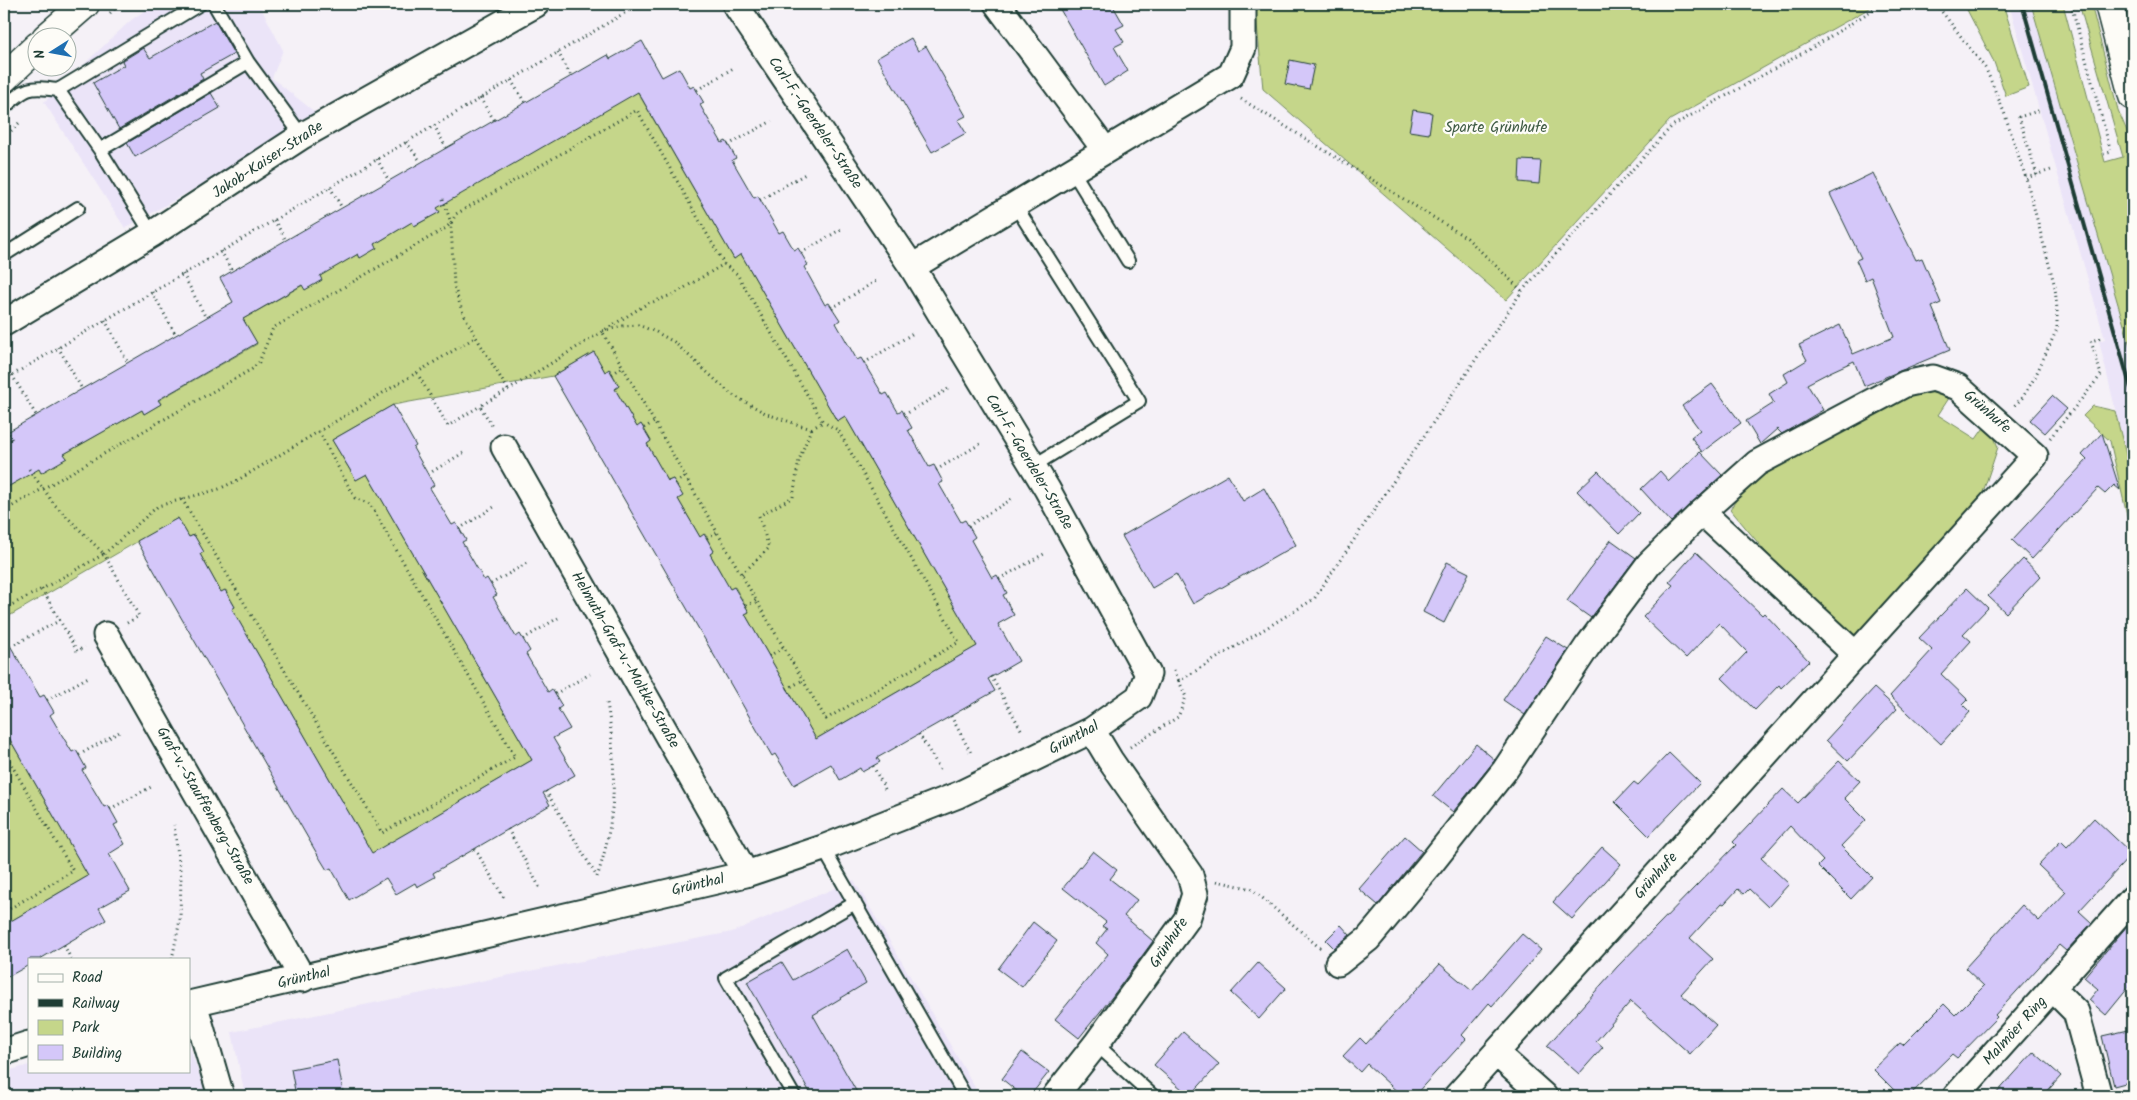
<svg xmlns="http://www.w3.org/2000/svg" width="2137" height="1100" viewBox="0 0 2137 1100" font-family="Kalam,sans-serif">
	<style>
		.built { fill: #ebe4f8 }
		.green { fill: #c5d68a; stroke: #728a5f }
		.building { fill: #d4c7f9; stroke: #1f3d34 }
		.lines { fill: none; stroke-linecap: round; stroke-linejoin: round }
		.service-casing { stroke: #1f3d34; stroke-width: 16 }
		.minor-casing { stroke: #1f3d34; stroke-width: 29 }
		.secondary-casing { stroke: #1f3d34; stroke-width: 31 }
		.path { stroke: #1f3d34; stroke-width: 3; stroke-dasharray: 1 4; stroke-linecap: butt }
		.service { stroke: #fdfcf7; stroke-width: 12 }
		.minor { stroke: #fdfcf7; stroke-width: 25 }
		.secondary { stroke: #fdfcf7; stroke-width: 28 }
		.rail { stroke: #1f3d34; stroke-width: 4 }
		.labels { text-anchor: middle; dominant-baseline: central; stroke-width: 4.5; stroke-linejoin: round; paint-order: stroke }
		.street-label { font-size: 15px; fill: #1f3d34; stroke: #fdfcf7 }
		.park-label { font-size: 15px; fill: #405c45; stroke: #fdfcf7 }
	</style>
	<rect width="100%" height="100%" fill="#f5f1f7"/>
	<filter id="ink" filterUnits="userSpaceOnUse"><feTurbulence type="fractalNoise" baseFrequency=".02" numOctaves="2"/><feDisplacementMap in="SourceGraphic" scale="10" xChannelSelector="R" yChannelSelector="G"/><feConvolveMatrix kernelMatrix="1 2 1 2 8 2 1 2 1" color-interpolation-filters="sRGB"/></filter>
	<g filter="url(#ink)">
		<path class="built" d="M 154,4 L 259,4 L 283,50 L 272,78 L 321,117 L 125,228 L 44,102 L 130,21 Z
			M 2009,4 L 2031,4 L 2133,356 L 2133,483 L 2099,341 L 2105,339 Z
			M 854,880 L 980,1096 L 245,1096 L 232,1032 L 530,971 L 732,932 Z
			M 189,1046 L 207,1096 L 4,1096 L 4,1072 L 29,1065 L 29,1071 L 189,1071 Z"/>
		<path class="green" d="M 1261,4 L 1877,4 L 1670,120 L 1506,300 L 1263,89 L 1256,13 Z
			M 1964,4 L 2003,4 L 2029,87 L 2006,96 L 1994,62 Z
			M 2031,4 L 2063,4 L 2105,162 L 2123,157 L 2079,4 L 2091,4 L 2118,110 L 2133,145 L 2133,356 Z
			M 633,84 L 734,259 L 741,254 L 837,421 L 845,416 L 977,646 L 816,739 L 745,614 L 749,612 L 735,587 L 726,591 L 721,573 L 710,554 L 714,551 L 705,534 L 700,537 L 678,499 L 673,479 L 668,481 L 647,444 L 651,441 L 641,424 L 637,427 L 615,389 L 619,386 L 610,369 L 605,372 L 594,352 L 553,376 L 393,405 L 332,440 L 356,480 L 367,474 L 532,760 L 364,858 L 368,846 L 232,609 L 235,607 L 226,590 L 221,592 L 200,554 L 203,552 L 194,535 L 189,537 L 178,518 L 4,619 L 4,489 L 23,478 L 21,474 L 66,458 L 64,454 L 142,410 L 144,414 L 161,404 L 159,400 L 257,344 L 243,319 L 358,254 L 360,258 L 375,244 L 412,222 L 415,226 L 439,212 L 435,203 Z
			M 1927,392 L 1951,395 L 1938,415 L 1976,439 L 1988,422 L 1998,447 L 1979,504 L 1855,636 L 1842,626 L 1813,609 L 1730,509 L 1753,477 L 1905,396 Z
			M 2093,406 L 2115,411 L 2133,483 L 2133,542 L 2110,441 L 2083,416 Z
			M 4,729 L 88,876 L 4,925 Z"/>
		<path class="building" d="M 1057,4 L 1112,4 L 1124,25 L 1116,29 L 1124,42 L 1114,47 L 1128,71 L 1104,86 Z
			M 215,21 L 234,54 L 200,73 L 203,79 L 119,129 L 93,83 L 124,65 L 122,61 L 143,48 L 150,58 Z
			M 911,38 L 918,51 L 926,46 L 966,116 L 958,120 L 966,133 L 932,152 L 877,58 Z
			M 642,41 L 662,77 L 679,68 L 690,88 L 694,86 L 704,103 L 700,105 L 722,143 L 726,141 L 736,158 L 732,160 L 754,198 L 758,196 L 779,233 L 783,231 L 794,250 L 798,248 L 808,265 L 804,267 L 825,305 L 829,303 L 840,320 L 836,323 L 857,360 L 861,358 L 883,395 L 887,393 L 898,412 L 902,410 L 912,428 L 908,430 L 929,467 L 934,465 L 943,482 L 939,484 L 961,522 L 965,520 L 975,537 L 971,540 L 992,578 L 997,575 L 1007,593 L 1003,595 L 1014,615 L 998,624 L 1019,661 L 988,679 L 995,691 L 877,758 L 880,762 L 862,772 L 860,768 L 840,780 L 831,764 L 794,785 L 775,754 L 772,756 L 553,376 L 594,352 L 605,372 L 609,369 L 619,386 L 615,389 L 637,427 L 641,424 L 651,441 L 647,444 L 668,481 L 673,479 L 683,496 L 678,499 L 700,537 L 704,534 L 714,551 L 710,554 L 730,589 L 734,587 L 749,612 L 745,614 L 816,739 L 977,646 L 845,416 L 837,421 L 741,254 L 734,259 L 638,92 L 437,208 L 440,212 L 414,226 L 412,222 L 375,244 L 377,248 L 360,258 L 358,254 L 320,276 L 322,280 L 305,290 L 302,285 L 243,319 L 257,343 L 158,400 L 161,404 L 144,414 L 142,410 L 64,454 L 67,458 L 41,473 L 39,469 L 4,489 L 4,434 L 233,302 L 220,278 L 608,55 L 610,59 Z
			M 1290,60 L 1314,65 L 1309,89 L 1285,84 Z
			M 211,93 L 220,108 L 135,157 L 127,143 Z
			M 1413,110 L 1432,113 L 1429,134 L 1409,131 Z
			M 1520,160 L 1541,161 L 1539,184 L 1519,182 Z
			M 1873,173 L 1916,260 L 1922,258 L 1941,303 L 1932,307 L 1950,350 L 1864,386 L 1854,361 L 1830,372 L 1807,384 L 1823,410 L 1782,434 L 1777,429 L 1760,444 L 1746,421 L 1774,403 L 1769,394 L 1788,382 L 1784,374 L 1807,360 L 1799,345 L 1840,325 L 1853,354 L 1894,337 L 1871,277 L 1865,280 L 1856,260 L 1861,258 L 1830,194 Z
			M 1712,384 L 1741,423 L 1702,452 L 1691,437 L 1700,430 L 1682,406 Z
			M 2052,396 L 2067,409 L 2045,433 L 2030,420 Z
			M 393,405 L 416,446 L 413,448 L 434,485 L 430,488 L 452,525 L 456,523 L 466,540 L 462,542 L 484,580 L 487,578 L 497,595 L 493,597 L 516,637 L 520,634 L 530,651 L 526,654 L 548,692 L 552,689 L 562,706 L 558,709 L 570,729 L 553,738 L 575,775 L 543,793 L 550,805 L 433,873 L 435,877 L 417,887 L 415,883 L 396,894 L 386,878 L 349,900 L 331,868 L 327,870 L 316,852 L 137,541 L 178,518 L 189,537 L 194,535 L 204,552 L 200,554 L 221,592 L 225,590 L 235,607 L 232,609 L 372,853 L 532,760 L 367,474 L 356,480 L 332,440 Z
			M 2102,433 L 2120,490 L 2114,485 L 2105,494 L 2098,488 L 2032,559 L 2012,540 L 2087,460 L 2082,455 Z
			M 1700,452 L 1722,475 L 1671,522 L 1641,489 L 1660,471 L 1669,481 Z
			M 1598,471 L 1639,513 L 1619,534 L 1577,491 Z
			M 1228,475 L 1243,501 L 1264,488 L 1296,545 L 1193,604 L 1176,574 L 1152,588 L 1122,536 Z
			M 1611,540 L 1636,558 L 1591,618 L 1567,601 Z
			M 1696,552 L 1762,615 L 1764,613 L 1809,661 L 1781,688 L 1779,685 L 1755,710 L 1722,678 L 1747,652 L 1719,623 L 1686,658 L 1643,617 L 1673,585 L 1669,582 Z
			M 2023,559 L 2041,576 L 2006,613 L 1988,596 Z
			M 1447,562 L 1469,573 L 1444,623 L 1423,612 Z
			M 1967,588 L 1988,608 L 1963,634 L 1971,641 L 1941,674 L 1968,700 L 1963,705 L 1970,712 L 1941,744 L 1890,696 L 1932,650 L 1919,638 Z
			M 4,635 L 40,697 L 44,695 L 54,712 L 50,715 L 72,752 L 76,750 L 86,768 L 82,770 L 104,807 L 108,805 L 118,823 L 114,825 L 125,844 L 109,854 L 130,891 L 99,908 L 106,920 L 40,959 L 29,959 L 29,965 L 4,979 L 4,925 L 88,876 L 4,729 Z
			M 1546,636 L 1568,650 L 1525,715 L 1503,700 Z
			M 1874,688 L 1897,709 L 1848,761 L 1826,740 Z
			M 1476,744 L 1495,760 L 1453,812 L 1433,796 Z
			M 1669,753 L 1700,783 L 1649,836 L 1615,802 L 1634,782 L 1638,785 Z
			M 1839,761 L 1860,781 L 1844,798 L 1866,820 L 1841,846 L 1872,877 L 1851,899 L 1818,866 L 1823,861 L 1790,826 L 1761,858 L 1789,884 L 1768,907 L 1749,889 L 1744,894 L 1738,889 L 1724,904 L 1722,903 L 1690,938 L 1713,959 L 1681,994 L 1716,1025 L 1690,1054 L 1631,1001 L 1596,1041 L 1603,1047 L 1579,1074 L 1547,1046 L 1617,967 L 1736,845 L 1733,842 L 1783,789 L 1798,803 Z
			M 2094,818 L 2132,854 L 2079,911 L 2092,923 L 2066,951 L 2059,945 L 1995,1015 L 1997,1017 L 1957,1058 L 1952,1054 L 1909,1096 L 1900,1096 L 1873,1069 L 1900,1043 L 1903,1045 L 1944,1004 L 1955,1015 L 1984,986 L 1965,968 L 2022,905 L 2039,921 L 2066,892 L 2038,865 L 2061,841 L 2067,847 Z
			M 1405,836 L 1422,851 L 1378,905 L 1359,889 Z
			M 1602,847 L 1621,864 L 1572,919 L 1553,902 Z
			M 1093,851 L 1117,870 L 1110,879 L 1137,900 L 1124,916 L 1153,941 L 1112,997 L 1079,1038 L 1055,1019 L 1108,954 L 1096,943 L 1107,929 L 1102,926 L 1106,922 L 1063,888 Z
			M 2133,919 L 2133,982 L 2106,1015 L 2089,1000 L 2098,989 L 2084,977 Z
			M 1033,922 L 1057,941 L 1022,987 L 998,969 Z
			M 1341,925 L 1350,935 L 1334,948 L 1326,940 Z
			M 1522,934 L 1541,950 L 1492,1006 L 1489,1003 L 1462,1035 L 1466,1039 L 1414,1096 L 1402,1096 L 1367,1064 L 1360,1072 L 1343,1056 L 1360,1038 L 1366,1044 L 1440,964 L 1472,991 Z
			M 847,949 L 866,983 L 813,1015 L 859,1096 L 812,1096 L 747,982 L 782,962 L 793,980 Z
			M 1258,963 L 1286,988 L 1259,1019 L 1231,993 Z
			M 2133,1029 L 2133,1081 L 2114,1086 L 2102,1036 Z
			M 1183,1032 L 1219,1064 L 1190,1096 L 1154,1065 Z
			M 1022,1052 L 1049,1072 L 1030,1096 L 1023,1096 L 1002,1079 Z
			M 2034,1052 L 2061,1076 L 2043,1096 L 1994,1096 Z
			M 337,1060 L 344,1096 L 296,1096 L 291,1069 Z"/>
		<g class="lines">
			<g class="service-casing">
				<path id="service" d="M 214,4 L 248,62 L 302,136
					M 58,90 L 100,150 L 152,234
					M 4,108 C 26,87 29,86 58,90 L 200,4
					M 100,150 L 248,62
					M 1072,170 L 1128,261
					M 1015,205 L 1139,401 L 1033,466
					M 4,255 L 78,208
					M 823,848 L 965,1096
					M 1096,1044 L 1153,1096
					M 794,1096 L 726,978 L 855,903"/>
			</g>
			<g class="minor-casing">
				<path id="minor" d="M 997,4 L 1105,150
					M 912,267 L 1231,75 L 1243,48 L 1243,4
					M 4,323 L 152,234 L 302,136 L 536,4
					M 504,447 L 746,874
					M 1702,512 L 1856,655
					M 106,635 L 303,979
					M 1338,963 L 1368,939 L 1429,866 L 1505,770 L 1587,647 L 1649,564 L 1702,512 L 1757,463 L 1905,384 L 1933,378 L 1958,387 L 2035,456 L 1457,1096
					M 2053,989 L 2076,1012 L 2099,1096
					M 194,1003 L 221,1096
					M 189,1004 L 746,874 L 823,848 L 958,795 L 1092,730 L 1139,697 L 1148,674 L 1047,489 L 912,267 L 735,4
					M 4,1052 L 29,1044
					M 1496,1053 L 1544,1096
					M 1055,1096 L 1096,1044 L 1187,919 L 1195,894 L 1190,875 L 1110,760 L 1092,730
					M 1956,1096 L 2133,898"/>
			</g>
			<g class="secondary-casing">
				<path id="secondary" d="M 2109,4 L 2133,96
					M 46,38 L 85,4
					M 4,78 L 38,46"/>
			</g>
			<path class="path" d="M 1373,4 L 1397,9 L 1525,4
				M 1936,4 L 1986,69 L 2004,112 L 2026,178 L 2055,287 L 2057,310 L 2057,329 L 2035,377 L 2022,398 L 2014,406
				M 2071,4 L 2111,152 L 2104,154
				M 110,13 L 120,4
				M 558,52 L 571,76
				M 511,80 L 525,103
				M 697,90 L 735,67
				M 480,98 L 494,120
				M 1241,99 L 1467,238 L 1522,291
				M 434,125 L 446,148
				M 4,138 L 19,123
				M 406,142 L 421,162
				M 728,145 L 772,121
				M 377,159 L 389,181
				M 2037,175 L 2019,117 L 2041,110
				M 2026,178 L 2051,170
				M 330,187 L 342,208
				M 443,199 L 451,223 L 454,286 L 462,311 L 476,337
				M 760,200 L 807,173
				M 274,220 L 286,240
				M 221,251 L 232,271
				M 801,253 L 843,228
				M 183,274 L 206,318
				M 152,292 L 176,335
				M 832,308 L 876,281
				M 105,320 L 128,363
				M 58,347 L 82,389
				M 864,363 L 912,334
				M 417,373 L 448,426 L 480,406
				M 612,374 L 623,367
				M 12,375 L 36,415
				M 4,380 L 640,4
				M 508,390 L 645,305 L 674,294 L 724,264
				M 904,415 L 948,389
				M 4,425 L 12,440
				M 644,428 L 654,422
				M 2050,438 L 2101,375 L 2091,341 L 2102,338
				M 29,469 L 54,504 L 104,554 L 42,589 L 77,651 L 85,647
				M 936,470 L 980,444
				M 428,474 L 463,453
				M 675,483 L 686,476
				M 182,499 L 382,833 L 515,757 L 370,504 L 355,498 L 319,432
				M 4,511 L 252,369 L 259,362 L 273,328 L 446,228 L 451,223 L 456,214 L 637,110 L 724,264 L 737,274 L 823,422 L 811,429
				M 968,526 L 1012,499
				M 459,529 L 494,507
				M 707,538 L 718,532
				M 742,574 L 769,548 L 759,516 L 793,497 L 799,460 L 811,429 L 767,414 L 731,394 L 674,342 L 656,332 L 638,325 L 623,326 L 602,331 C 677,460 749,591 826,719 L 959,642 L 838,430 L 823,422
				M 999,579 L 1044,554
				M 491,584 L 527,563
				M 746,606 L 757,600
				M 4,609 L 42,589
				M 127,623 L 139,616 L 104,554 L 158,506 L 219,489 L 238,480 L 476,337 L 508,390 L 480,406 L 493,427
				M 523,639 L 558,618
				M 15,644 L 59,621
				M 769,656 L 784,647
				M 1174,670 L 1179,681
				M 991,676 L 1022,731
				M 787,689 L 803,680
				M 555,694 L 590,674
				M 47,700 L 90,676
				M 951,716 L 972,755
				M 919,734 L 940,769
				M 1130,747 L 1178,717 L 1186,697 L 1179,681 L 1314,599 L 1522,291 L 1672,126 L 1815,46 L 1882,4
				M 4,752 L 73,871 L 4,912
				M 79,755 L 121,731
				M 873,766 L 886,791
				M 546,791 L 597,877 C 617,819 617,764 607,703
				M 110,809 L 153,786
				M 508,829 L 541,890
				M 475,849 L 504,898
				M 1217,881 L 1252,889 L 1320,948
				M 64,945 L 71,959
				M 172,959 L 180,920 L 181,877 L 174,825"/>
			<use href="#service" class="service"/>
			<use href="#minor" class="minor"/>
			<use href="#secondary" class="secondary"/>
			<path class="rail" d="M 2022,4 L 2133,396"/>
		</g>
	</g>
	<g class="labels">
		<g class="street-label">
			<text transform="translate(815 123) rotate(56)">Carl-F.-Goerdeler-Straße</text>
			<text transform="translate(268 160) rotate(-33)">Jakob-Kaiser-Straße</text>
			<text transform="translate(1987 412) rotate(41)">Grünhufe</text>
			<text transform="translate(1029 462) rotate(59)">Carl-F.-Goerdeler-Straße</text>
			<text transform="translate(625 660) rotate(60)">Helmuth-Graf-v.-Moltke-Straße</text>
			<text transform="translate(1074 738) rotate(-28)">Grünthal</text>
			<text transform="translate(205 806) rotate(60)">Graf-v.-Stauffenberg-Straße</text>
			<text transform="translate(1656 876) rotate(-48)">Grünhufe</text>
			<text transform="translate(698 885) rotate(-13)">Grünthal</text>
			<text transform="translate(1169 943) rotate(-56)">Grünhufe</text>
			<text transform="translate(304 978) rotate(-13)">Grünthal</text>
			<text transform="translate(2015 1031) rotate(-48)">Malmöer Ring</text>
		</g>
		<g class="park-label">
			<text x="1496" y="128">Sparte Grünhufe</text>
		</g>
	</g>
	<rect width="2137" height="1100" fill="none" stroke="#fdfcf7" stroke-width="20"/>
	<rect x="10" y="10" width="2117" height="1080" fill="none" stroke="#1f3d34" stroke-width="2" filter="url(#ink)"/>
	<rect x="28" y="958" width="162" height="115" fill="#fdfcf7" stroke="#a4b0a9"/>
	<rect x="38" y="974" width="25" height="8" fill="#fdfcf7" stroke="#a4b0a9"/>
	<text x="72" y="982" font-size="15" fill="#1f3d34">Road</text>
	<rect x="38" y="999" width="25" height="8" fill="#1f3d34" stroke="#a4b0a9"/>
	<text x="72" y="1008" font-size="15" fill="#1f3d34">Railway</text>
	<rect x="38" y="1020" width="25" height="15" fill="#c5d68a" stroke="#a4b0a9"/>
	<text x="72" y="1032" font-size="15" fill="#1f3d34">Park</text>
	<rect x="38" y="1045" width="25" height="15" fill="#d4c7f9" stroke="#a4b0a9"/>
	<text x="72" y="1058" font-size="15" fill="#1f3d34">Building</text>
	<g transform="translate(52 52) rotate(259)"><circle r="24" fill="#fdfcf7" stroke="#a4b0a9"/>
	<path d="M0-4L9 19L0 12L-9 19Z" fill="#1f6fb2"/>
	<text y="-8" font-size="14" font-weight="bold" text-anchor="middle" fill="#1f3d34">N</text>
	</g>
</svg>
